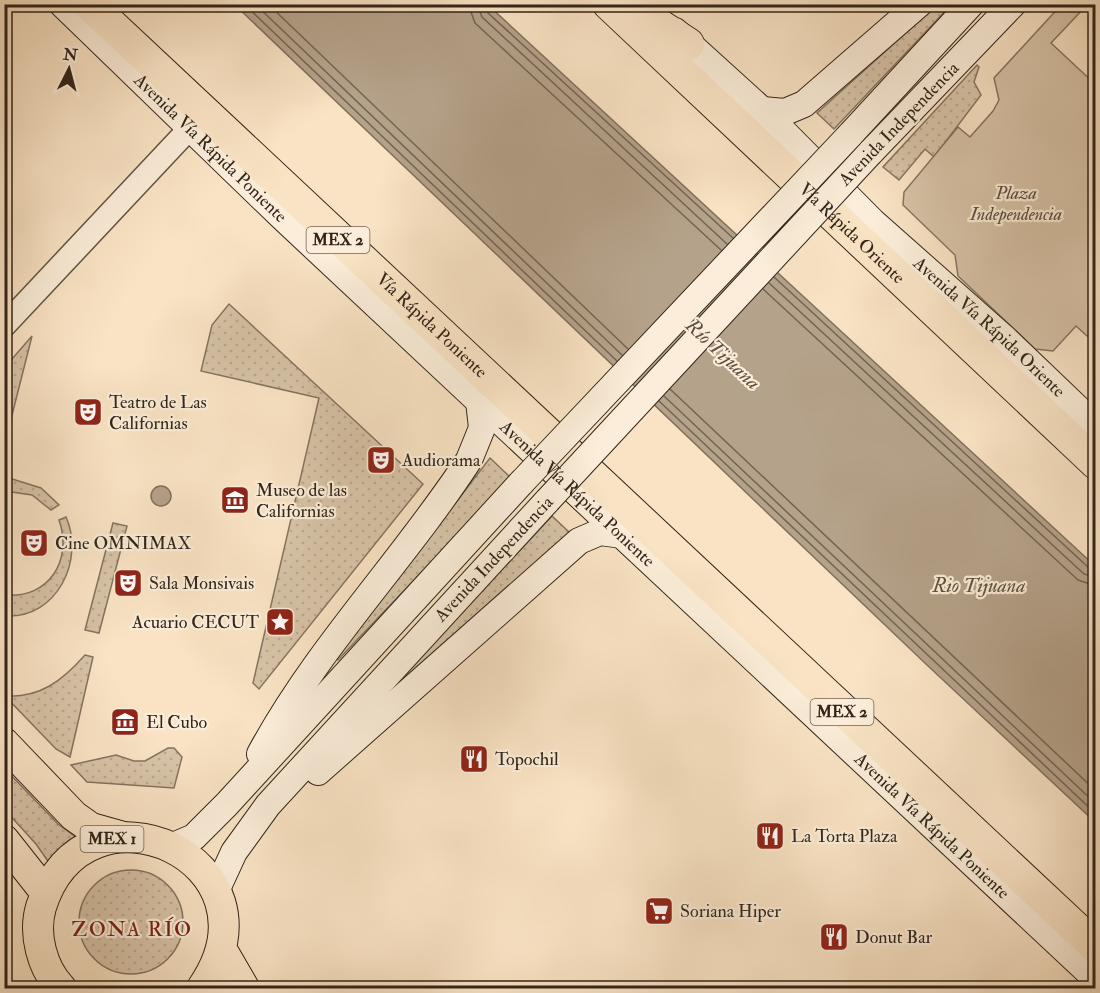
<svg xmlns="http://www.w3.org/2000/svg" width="1100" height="993" viewBox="0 0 1100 993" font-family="'IM FELL Double Pica',serif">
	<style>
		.grass { fill: url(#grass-dots); stroke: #847460; stroke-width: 1.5 }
		.park { fill: #d7c3a7; stroke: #847460; stroke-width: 1.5 }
		.water { fill: #b5a28a; stroke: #80705d; stroke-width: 1.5 }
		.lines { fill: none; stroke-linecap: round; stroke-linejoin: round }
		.shore { stroke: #736452; stroke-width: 1.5 }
		.tertiary-casing { stroke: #635444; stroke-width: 25 }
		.secondary-casing { stroke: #312519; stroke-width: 28 }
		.primary-casing { stroke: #312519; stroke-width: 32 }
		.trunk-casing { stroke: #312519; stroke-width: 34 }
		.tertiary { stroke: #fbedd9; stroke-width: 22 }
		.secondary { stroke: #fbedd9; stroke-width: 26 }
		.primary { stroke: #f9e3c4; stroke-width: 30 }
		.trunk { stroke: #f9e3c4; stroke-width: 32 }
		.secondary-bridge-casing { stroke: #312519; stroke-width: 28; stroke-linecap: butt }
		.secondary-bridge { stroke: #fbedd9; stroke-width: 26 }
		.labels { text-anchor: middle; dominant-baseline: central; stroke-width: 4.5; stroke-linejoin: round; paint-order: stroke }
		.shield { fill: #fbedd9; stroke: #6e6153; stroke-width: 1.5 }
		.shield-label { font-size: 16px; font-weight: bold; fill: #312519 }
		.street-label { font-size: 18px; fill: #312519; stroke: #fbedd9 }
		.park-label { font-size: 18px; font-style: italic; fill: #5a4c3c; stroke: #fbedd9 }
		.poi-label { font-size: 18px; fill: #312519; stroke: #fbedd9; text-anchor: start }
		.water-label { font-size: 20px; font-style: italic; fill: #5f5141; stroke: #fbedd9 }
		.quarter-label { font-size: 21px; letter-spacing: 1.5px; fill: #7a1f14; stroke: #fbedd9 }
	</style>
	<defs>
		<pattern id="grass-dots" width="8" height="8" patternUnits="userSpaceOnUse" patternTransform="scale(1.5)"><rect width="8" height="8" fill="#d7c3a7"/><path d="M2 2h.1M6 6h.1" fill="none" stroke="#b9a78f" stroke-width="1.8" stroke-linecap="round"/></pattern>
	</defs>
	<rect width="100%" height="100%" fill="#f9e3c4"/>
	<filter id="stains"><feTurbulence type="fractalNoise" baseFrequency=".00333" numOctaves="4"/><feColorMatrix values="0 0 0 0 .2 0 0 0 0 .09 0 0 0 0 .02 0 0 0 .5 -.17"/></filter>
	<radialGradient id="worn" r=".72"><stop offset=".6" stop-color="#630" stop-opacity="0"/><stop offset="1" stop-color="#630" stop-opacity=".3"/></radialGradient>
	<path class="grass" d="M 937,5 L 951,5 L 834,129 L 817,113 Z
		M 977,65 L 979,67 L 974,82 L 981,95 L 934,157 L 925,149 L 899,180 L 883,167 Z
		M 229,304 L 423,484 L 259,689 L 253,683 L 319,398 L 201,371 L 212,325 Z
		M 32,336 L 8,431 L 5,430 L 5,367 Z
		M 11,457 L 9,478 L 41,488 L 59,505 L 51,510 L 32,495 L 5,491 L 5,458 Z
		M 490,458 L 511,478 L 338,660 L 336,658 Z
		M 552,516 L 570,533 L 384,699 L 383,697 Z
		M 66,517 C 85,560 57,619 5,616 L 5,595 C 49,599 73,560 59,520 Z
		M 113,523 L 127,526 L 99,633 L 85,630 Z
		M 85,655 L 93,657 L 70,757 L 56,749 L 5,696 C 40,698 62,681 85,655 Z
		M 168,748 L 174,748 L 182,757 L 174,788 L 87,782 L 71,765 L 116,755 L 134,761 L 145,761 Z
		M 5,769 L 58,824 L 77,838 L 62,849 L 50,864 L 36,844 L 5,810 Z
		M79 922a52 52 0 1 1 104 0a52 52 0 1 1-104 0Z"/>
	<path class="park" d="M 1062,4 L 1087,5 L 1051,43 L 1095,84 L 1096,344 L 1076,326 L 1053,351 L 1035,349 L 958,276 L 955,255 L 903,205 L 904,192 L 958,127 L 970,137 L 993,111 L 999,100 L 994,78 Z"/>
	<path class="water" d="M 235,5 L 488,5 L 1095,566 L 1095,822 L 927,665 Z
		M151 496a10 10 0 1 1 20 0a10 10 0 1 1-20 0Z"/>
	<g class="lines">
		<path class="shore" d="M 244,4 L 617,361
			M 255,4 L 622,355
			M 268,4 L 628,349
			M 468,4 L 475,23 L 721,250
			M 477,4 L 482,17 L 727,244
			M 485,4 L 487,12 L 733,238
			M 774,277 L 1089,568 L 1096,570
			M 769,283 L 1084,574 L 1096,577
			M 763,289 L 1078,580 L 1096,586
			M 670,389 L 1096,791
			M 664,396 L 1096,804
			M 659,401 L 1096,814"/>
		<g class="tertiary-casing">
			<path id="tertiary" d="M 4,326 L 189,129"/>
		</g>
		<g class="secondary-casing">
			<g id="secondary">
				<path id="s1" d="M 62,4 L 281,216 L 1096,979"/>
				<path id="s2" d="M 675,31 L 762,110 L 873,222 L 1004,338 L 1096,426"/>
				<path d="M 762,110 L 785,112 L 804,104 L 919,4"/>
				<path d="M 849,136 L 971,4"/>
				<path d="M 870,153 L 1013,4"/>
				<path d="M 260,754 C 317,648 403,561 469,460 L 482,428 L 479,401"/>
				<path d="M 318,772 L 579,541 L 600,532 L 622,535"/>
				<path d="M 173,846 L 194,837 L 227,804 L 522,482"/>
				<path d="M 216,891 L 234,852 L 268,805 L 548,500"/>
			</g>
		</g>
		<g class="primary-casing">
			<path id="primary" d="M 4,743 L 74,816 L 91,828 L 123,837
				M 4,840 L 46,893
				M 222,950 L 244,988
				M 61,988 C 42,968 33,934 41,907 C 85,767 290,861 202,988"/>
		</g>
		<g class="trunk-casing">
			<g id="trunk">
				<path id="s3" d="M 89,4 L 1096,947"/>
				<path id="s4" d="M 609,4 L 1096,463"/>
				<path d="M 636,10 L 688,44"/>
			</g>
		</g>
		<use href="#tertiary" class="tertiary"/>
		<use href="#secondary" class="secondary"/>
		<use href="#primary" class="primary"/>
		<use href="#trunk" class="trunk"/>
		<g class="secondary-bridge-casing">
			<path id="secondary-bridge" d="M 522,482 L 849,136
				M 548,500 L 870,153"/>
		</g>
		<use href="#secondary-bridge" class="secondary-bridge"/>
	</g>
	<defs>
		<g id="theatre-square" transform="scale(1.5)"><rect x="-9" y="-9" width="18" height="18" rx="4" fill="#8f2418" stroke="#fbedd9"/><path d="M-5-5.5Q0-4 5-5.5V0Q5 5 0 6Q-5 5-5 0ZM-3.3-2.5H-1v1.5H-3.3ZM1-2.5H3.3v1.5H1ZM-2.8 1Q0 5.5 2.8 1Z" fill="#fff"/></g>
		<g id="museum-square" transform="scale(1.5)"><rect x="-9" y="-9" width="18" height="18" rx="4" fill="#8f2418" stroke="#fbedd9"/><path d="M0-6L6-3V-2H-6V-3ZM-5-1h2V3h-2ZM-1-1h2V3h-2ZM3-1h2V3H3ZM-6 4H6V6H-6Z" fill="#fff"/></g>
		<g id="sight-square" transform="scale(1.5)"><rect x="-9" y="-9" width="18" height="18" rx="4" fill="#8f2418" stroke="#fbedd9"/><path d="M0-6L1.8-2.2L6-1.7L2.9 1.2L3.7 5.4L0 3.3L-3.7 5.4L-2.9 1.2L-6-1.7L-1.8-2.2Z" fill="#fff"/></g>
		<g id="restaurant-square" transform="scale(1.5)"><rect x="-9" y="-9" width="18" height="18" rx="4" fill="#8f2418" stroke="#fbedd9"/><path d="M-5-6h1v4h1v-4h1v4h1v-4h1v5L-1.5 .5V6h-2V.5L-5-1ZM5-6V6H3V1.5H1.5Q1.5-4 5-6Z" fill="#fff"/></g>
		<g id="supermarket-square" transform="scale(1.5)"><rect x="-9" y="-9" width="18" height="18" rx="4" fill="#8f2418" stroke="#fbedd9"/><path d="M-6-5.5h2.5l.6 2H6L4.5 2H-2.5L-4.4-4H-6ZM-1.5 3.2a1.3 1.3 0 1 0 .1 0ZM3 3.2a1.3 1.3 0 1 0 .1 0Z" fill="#fff"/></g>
	</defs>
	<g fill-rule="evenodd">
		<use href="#theatre-square" x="88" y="412"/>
		<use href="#theatre-square" x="381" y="460"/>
		<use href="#museum-square" x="235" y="500"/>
		<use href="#theatre-square" x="34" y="543"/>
		<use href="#theatre-square" x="128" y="583"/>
		<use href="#sight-square" x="280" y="622"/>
		<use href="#museum-square" x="125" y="722"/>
		<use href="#restaurant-square" x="474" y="759"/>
		<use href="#restaurant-square" x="770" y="836"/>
		<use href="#supermarket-square" x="659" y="911"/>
		<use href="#restaurant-square" x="834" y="937"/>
	</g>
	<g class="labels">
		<g class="shield">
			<rect x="306.5" y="227" width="63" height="26" rx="4.5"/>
			<rect x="810.5" y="699" width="63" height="26" rx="4.5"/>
			<rect x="80.5" y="826" width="63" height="26" rx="4.5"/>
		</g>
		<g class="shield-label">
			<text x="338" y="240">MEX 2</text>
			<text x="842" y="712">MEX 2</text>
			<text x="112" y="839">MEX 1</text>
		</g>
		<g class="street-label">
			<text transform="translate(899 124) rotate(-46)">Avenida Independencia</text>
			<text stroke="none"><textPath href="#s1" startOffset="207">Avenida Vía Rápida Poniente</textPath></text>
			<text stroke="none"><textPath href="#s4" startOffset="334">Vía Rápida Oriente</textPath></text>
			<text stroke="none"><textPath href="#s3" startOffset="470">Vía Rápida Poniente</textPath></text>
			<text stroke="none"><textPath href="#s2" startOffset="432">Avenida Vía Rápida Oriente</textPath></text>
			<text stroke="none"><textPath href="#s1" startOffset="711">Avenida Vía Rápida Poniente</textPath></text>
			<text transform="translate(494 559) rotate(-47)">Avenida Independencia</text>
			<text stroke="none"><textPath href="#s1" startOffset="1197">Avenida Vía Rápida Poniente</textPath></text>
		</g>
		<g class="park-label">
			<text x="1016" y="193">Plaza<tspan x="1016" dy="21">Independencia</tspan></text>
		</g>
		<g class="poi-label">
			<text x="109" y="402">Teatro de Las<tspan x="109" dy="21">Californias</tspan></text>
			<text x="402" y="460">Audiorama</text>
			<text x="256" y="490">Museo de las<tspan x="256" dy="21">Californias</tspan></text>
			<text x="55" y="543">Cine OMNIMAX</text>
			<text x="149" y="583">Sala Monsivais</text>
			<text x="259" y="622" text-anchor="end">Acuario CECUT</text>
			<text x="146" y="722">El Cubo</text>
			<text x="495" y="759">Topochil</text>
			<text x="791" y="836">La Torta Plaza</text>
			<text x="680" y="911">Soriana Hiper</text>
			<text x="855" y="937">Donut Bar</text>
		</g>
		<g class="water-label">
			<text transform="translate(723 354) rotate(43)">Río Tijuana</text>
			<text x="979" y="585">Rio Tijuana</text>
		</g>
		<g class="quarter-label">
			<text x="132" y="929">ZONA RÍO</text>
		</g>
	</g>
	<rect width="1100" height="993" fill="none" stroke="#f9e3c4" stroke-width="24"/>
	<rect x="6" y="6" width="1088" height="981" fill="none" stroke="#312519" stroke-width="3"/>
	<rect x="12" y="12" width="1076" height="969" fill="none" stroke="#312519" stroke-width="1.5"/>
	<g transform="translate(69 69) rotate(6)" stroke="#fbedd9" stroke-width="4.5" paint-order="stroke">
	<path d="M0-4.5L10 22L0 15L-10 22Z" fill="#312519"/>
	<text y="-9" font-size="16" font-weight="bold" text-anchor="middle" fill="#312519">N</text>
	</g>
	<rect width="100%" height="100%" filter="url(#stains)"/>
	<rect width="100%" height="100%" fill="url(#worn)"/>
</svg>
